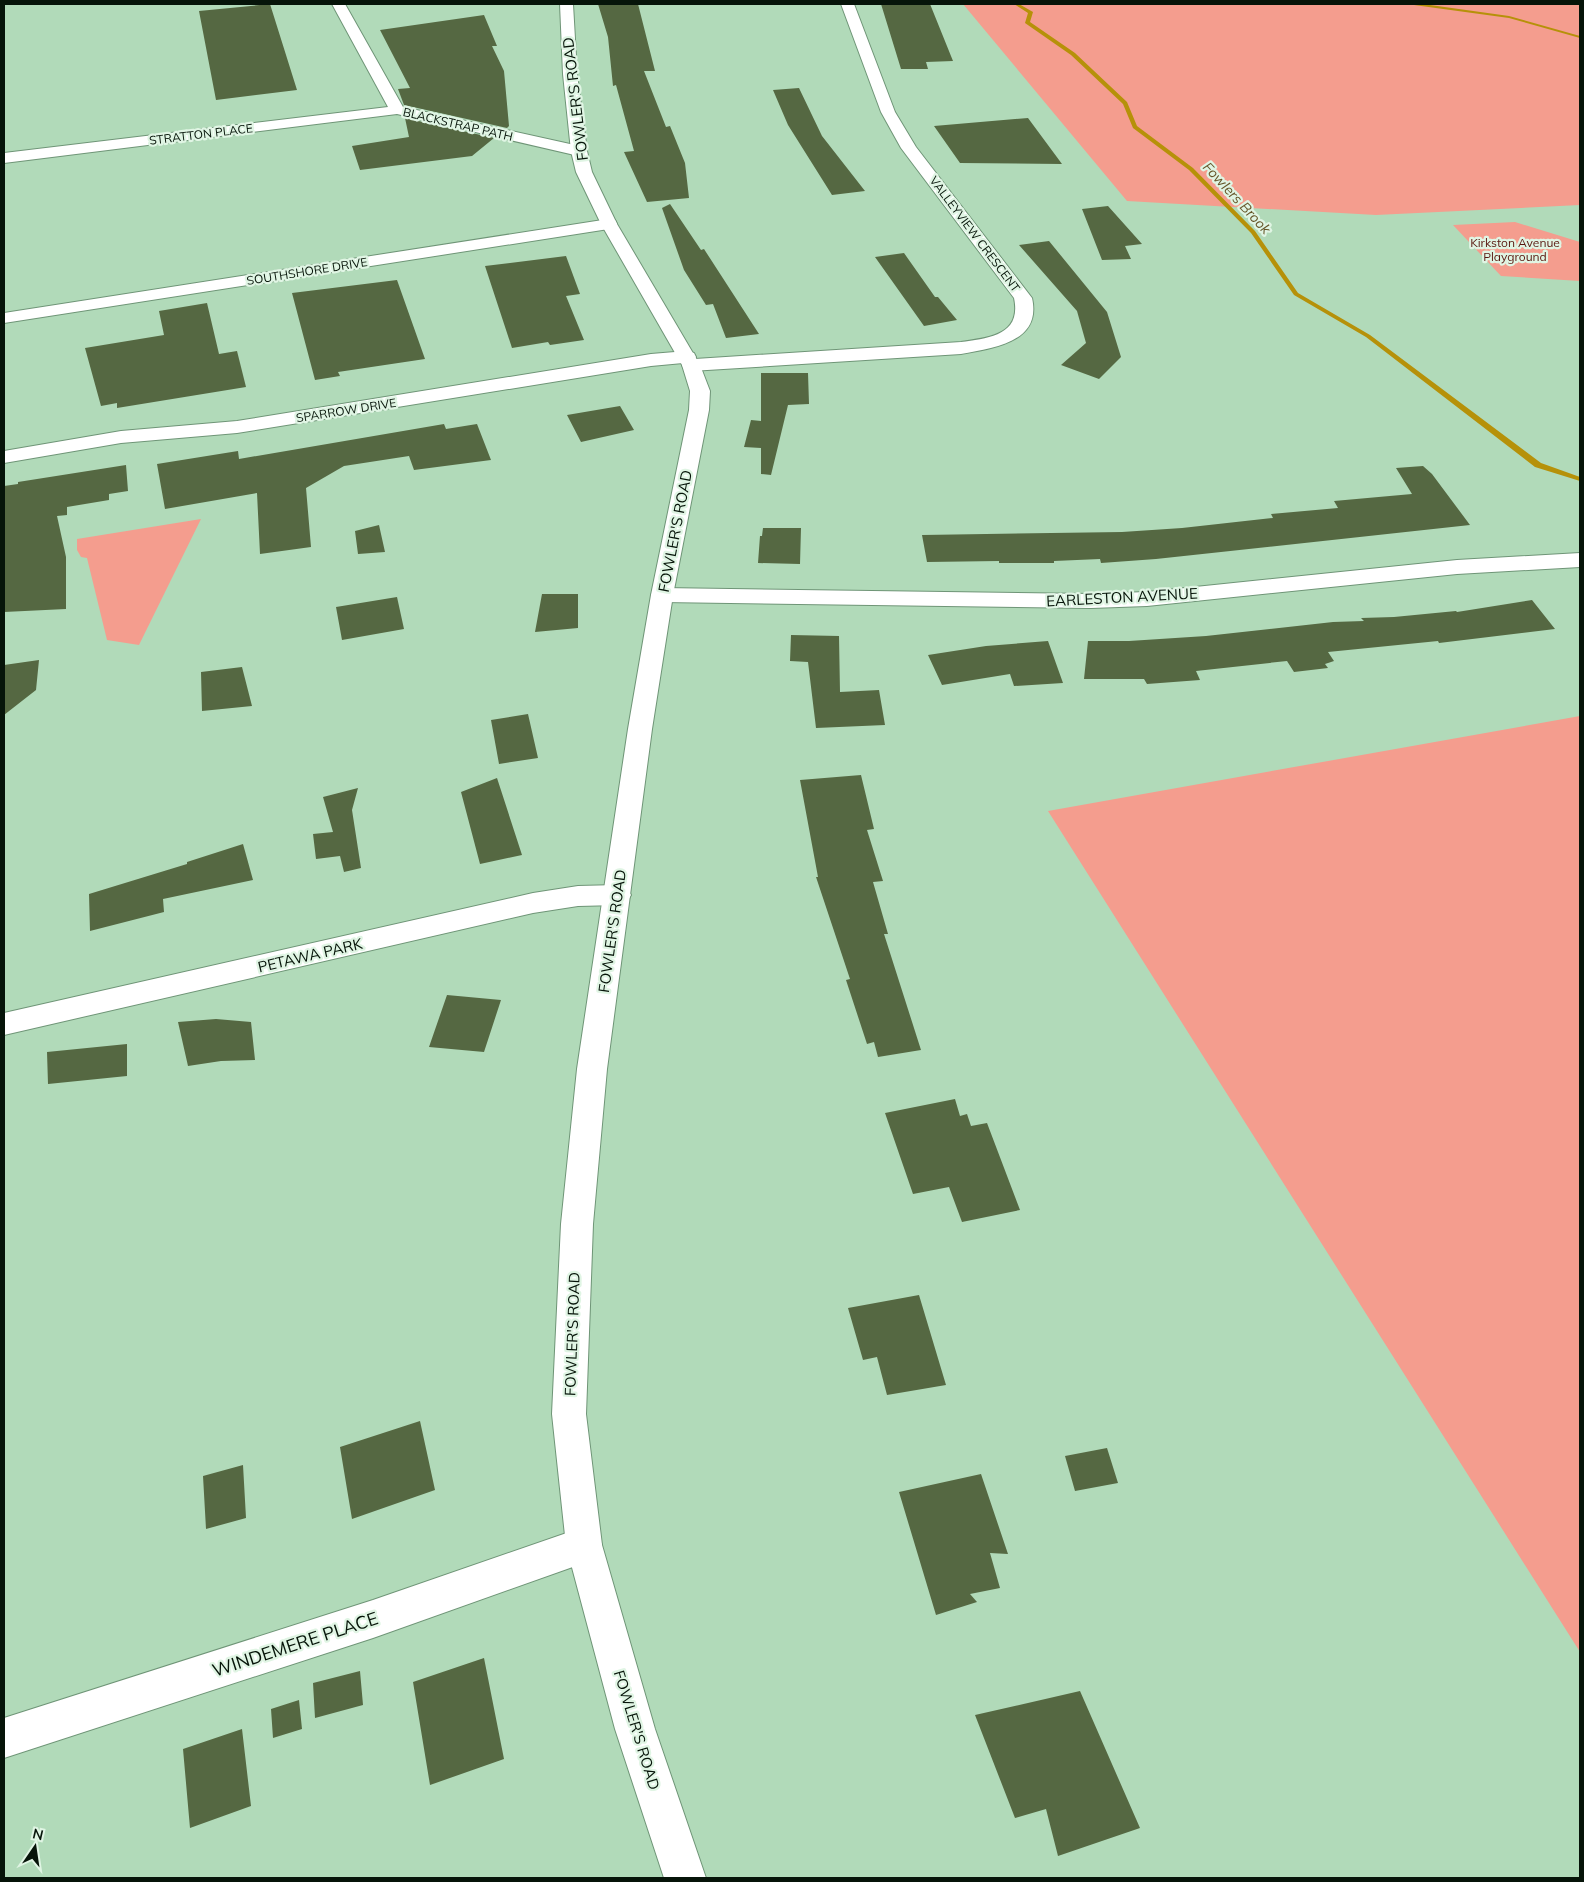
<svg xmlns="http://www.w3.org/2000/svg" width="1584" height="1882" viewBox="0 0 1584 1882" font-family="Mulish,sans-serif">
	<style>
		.green { fill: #f49d8e }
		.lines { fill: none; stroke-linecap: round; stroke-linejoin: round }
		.stream { fill: #b69109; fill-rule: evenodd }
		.building { fill: #556842 }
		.street-casing { stroke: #6f9577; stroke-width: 2 }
		.secondary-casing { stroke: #6f9577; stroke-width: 2 }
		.street { fill: #fff; fill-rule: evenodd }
		.secondary { fill: #fff; fill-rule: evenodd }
		.labels { text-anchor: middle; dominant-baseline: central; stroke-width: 4.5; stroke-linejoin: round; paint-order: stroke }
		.far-street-label { font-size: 12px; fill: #061409; stroke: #e0f5e4 }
		.far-park-label { font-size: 12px; fill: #59170f; stroke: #e0f5e4 }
		.far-water-label { font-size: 14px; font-style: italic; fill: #655528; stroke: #e0f5e4 }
		.street-label { font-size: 15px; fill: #061409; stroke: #e0f5e4 }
		.near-street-label { font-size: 18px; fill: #061409; stroke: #e0f5e4 }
	</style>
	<rect width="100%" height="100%" fill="#b1dab9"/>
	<path class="green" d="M 963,4 L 1580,4 L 1580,205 L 1376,215 L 1127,201 Z
		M 1515,222 L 1580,242 L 1580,281 L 1501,276 L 1453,225 Z
		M 201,519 L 139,645 L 107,640 L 87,558 L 81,557 L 77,550 L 77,539 Z
		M 1580,716 L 1580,1652 L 1048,811 Z"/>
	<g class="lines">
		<path class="stream" d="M 1014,4 L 1019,4 L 1033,12 L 1030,22 L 1075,53 L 1127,102 L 1137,126 L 1193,168 L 1255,231 L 1298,293 L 1370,335 L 1541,463 L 1580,477 L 1580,481 L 1535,467 L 1366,337 L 1294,295 L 1251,233 L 1189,170 L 1133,128 L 1123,104 L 1071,55 L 1025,23 L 1028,13 Z
			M 1412,4 L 1423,4 L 1509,16 L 1580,36 L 1580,38 L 1509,18 L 1414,5 Z"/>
	</g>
	<path class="building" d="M 270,4 L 297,90 L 216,100 L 199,11 Z
		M 598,4 L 638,4 L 655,71 L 644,71 L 666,127 L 670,126 L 685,163 L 689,198 L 647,202 L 624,152 L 634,151 L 616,85 L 613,86 L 608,37 Z
		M 881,4 L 930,4 L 953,61 L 926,62 L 928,69 L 901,69 Z
		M 484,15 L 497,46 L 492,46 L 504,71 L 509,126 L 507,128 L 404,105 L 398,89 L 410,88 L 380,30 Z
		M 799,88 L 822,136 L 865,191 L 832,195 L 788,125 L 773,90 Z
		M 405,118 L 494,138 L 472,156 L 360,170 L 352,146 L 409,137 Z
		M 1028,118 L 1062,164 L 960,163 L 934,126 Z
		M 670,204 L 701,250 L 704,249 L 759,334 L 726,338 L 713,304 L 706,305 L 684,270 L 662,208 Z
		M 1108,206 L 1142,244 L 1125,246 L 1131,259 L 1102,260 L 1082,209 Z
		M 1049,241 L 1107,312 L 1121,357 L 1099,379 L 1061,365 L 1086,343 L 1077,311 L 1019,245 Z
		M 904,253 L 935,297 L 938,297 L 957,320 L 924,326 L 875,257 Z
		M 566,256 L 580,294 L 566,296 L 584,340 L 550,345 L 548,342 L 512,348 L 485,266 Z
		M 397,280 L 425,359 L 338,372 L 340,376 L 315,380 L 292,293 Z
		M 207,303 L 219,354 L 237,351 L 246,387 L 117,408 L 117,403 L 101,406 L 85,348 L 164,335 L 159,311 Z
		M 761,373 L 808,373 L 809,404 L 788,405 L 771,475 L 761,474 L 761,448 L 744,447 L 751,420 L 761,421 Z
		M 620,406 L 634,430 L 581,442 L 567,415 Z
		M 444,424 L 446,429 L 477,424 L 491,460 L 414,470 L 409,456 L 344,466 L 306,488 L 311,547 L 260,554 L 257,493 L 165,509 L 157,464 L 238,451 L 239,459 Z
		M 126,465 L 128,491 L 109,494 L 109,500 L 67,507 L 67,515 L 57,516 L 66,557 L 66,609 L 4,612 L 4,486 L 18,484 L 18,482 Z
		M 1423,466 L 1432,474 L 1470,525 L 1156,559 L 1101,563 L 1100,559 L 1054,561 L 1054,563 L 999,563 L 999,561 L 927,562 L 922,535 L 1122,532 L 1182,528 L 1273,518 L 1271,514 L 1338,508 L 1334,501 L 1412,494 L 1396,468 Z
		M 379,525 L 385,552 L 358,554 L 355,531 Z
		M 763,528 L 801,528 L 800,564 L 758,563 L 760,536 L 762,536 Z
		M 542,594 L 578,594 L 578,628 L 535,632 Z
		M 397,597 L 404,629 L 342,640 L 336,607 Z
		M 1532,600 L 1555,629 L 1439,643 L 1438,641 L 1328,652 L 1334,661 L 1325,664 L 1328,668 L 1294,672 L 1287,661 L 1196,671 L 1200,680 L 1147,684 L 1144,679 L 1084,679 L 1088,641 L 1129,641 L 1206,636 L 1333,622 L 1364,621 L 1361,618 L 1394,617 L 1456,611 L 1457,612 Z
		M 791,635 L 839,636 L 840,692 L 879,690 L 885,725 L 816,728 L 808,662 L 790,661 Z
		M 1048,641 L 1063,683 L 1014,686 L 1010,674 L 942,685 L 928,655 L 986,646 Z
		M 39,660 L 36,690 L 4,715 L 4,665 Z
		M 242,667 L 252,706 L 202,711 L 201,672 Z
		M 528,714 L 538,758 L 499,764 L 491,720 Z
		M 861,775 L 874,829 L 867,830 L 883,881 L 873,882 L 888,934 L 884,934 L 921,1050 L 878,1057 L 874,1042 L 867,1044 L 846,980 L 850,979 L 816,877 L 818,877 L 800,780 Z
		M 497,778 L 522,855 L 480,864 L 461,792 Z
		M 358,788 L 352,810 L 361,868 L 344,872 L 340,856 L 316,859 L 313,834 L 333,832 L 323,797 Z
		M 243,844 L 253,880 L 163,899 L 164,912 L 90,931 L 89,894 L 187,864 L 187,862 Z
		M 447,995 L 501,1000 L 484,1052 L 429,1047 Z
		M 216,1019 L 251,1022 L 255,1060 L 221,1061 L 188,1066 L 178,1022 Z
		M 127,1044 L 127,1076 L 48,1084 L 47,1052 Z
		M 955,1099 L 960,1116 L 967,1114 L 971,1126 L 987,1123 L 1020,1210 L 962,1222 L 949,1187 L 913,1194 L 885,1113 Z
		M 919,1295 L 946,1385 L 887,1395 L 877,1357 L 863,1360 L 848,1308 Z
		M 420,1421 L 435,1490 L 352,1519 L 340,1447 Z
		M 1107,1448 L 1118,1483 L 1075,1491 L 1065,1456 Z
		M 243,1465 L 246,1518 L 206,1529 L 203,1476 Z
		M 981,1474 L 1008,1554 L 990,1553 L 1000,1588 L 970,1594 L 977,1602 L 936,1615 L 899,1492 Z
		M 484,1658 L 504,1759 L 430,1785 L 413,1682 Z
		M 360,1671 L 363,1705 L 315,1718 L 313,1683 Z
		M 1080,1691 L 1140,1828 L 1058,1856 L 1046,1809 L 1015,1818 L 975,1715 Z
		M 299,1700 L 302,1729 L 273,1738 L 271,1709 Z
		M 242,1729 L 251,1806 L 190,1828 L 183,1749 Z"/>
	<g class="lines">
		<g class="street-casing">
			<path id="street" d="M 332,4 L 345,4 L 403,107 L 579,146 L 584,148 L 587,151 L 584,154 L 579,156 L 397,114 L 4,163 L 4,153 L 388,107 Z
				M 841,4 L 854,4 L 895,112 L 916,147 L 1032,298 C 1042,342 994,348 961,354 L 691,371 L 684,369 L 682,365 L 683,363 L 651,366 L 237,433 L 121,443 L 4,463 L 4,451 L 121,431 L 237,421 L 651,354 L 687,351 L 694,353 L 696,357 L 695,359 L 961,342 C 989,338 1022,335 1014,298 L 901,148 L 881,112 Z
				M 609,219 L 615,220 L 617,224 L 615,228 L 4,323 L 4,313 Z
				M 1580,553 L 1580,567 L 1457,574 L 1147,606 L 1091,608 L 662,602 L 654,600 L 651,595 L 654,590 L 662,588 L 1091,594 L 1147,592 L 1457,560 Z
				M 618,885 L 627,888 L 631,895 L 627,902 L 618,905 L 578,906 L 533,913 L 4,1035 L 4,1013 L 533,893 L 578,886 Z
				M 584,1527 L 597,1532 L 602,1545 L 597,1558 L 584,1563 L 373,1638 L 4,1758 L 4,1718 L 373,1600 Z"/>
		</g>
		<g class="secondary-casing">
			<path id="secondary" d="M 560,4 L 573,4 L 577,74 L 587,151 L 592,172 L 617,224 L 700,365 L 710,391 L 709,410 L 673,595 L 652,729 L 607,1069 L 593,1224 L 586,1414 L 602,1545 L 655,1729 L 706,1878 L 664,1878 L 615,1729 L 566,1545 L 552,1414 L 561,1224 L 577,1069 L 628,729 L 651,595 L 689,410 L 690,391 L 682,365 L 601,224 L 576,172 L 571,151 L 563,74 Z"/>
		</g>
		<use href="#street" class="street"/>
		<use href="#secondary" class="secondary"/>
	</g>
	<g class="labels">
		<g class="far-street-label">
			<text transform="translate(458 124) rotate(13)">BLACKSTRAP PATH</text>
			<text transform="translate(201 134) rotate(-7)">STRATTON PLACE</text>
			<text transform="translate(975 234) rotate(53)">VALLEYVIEW CRESCENT</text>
			<text transform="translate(307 271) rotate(-9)">SOUTHSHORE DRIVE</text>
			<text transform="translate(346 410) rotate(-9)">SPARROW DRIVE</text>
		</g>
		<g class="far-park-label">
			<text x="1515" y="242">Kirkston Avenue<tspan x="1515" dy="14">Playground</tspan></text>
		</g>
		<g class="far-water-label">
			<text transform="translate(1237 198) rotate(47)">Fowlers Brook</text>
		</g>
		<g class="street-label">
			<text transform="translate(575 99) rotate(-97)">FOWLER'S ROAD</text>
			<text transform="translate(675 531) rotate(-79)">FOWLER'S ROAD</text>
			<text transform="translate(1122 597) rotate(-3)">EARLESTON AVENUE</text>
			<text transform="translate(612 931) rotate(-82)">FOWLER'S ROAD</text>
			<text transform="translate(310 955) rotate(-13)">PETAWA PARK</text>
			<text transform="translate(572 1334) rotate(-88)">FOWLER'S ROAD</text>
			<text transform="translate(637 1730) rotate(73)">FOWLER'S ROAD</text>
		</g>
		<g class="near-street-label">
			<text transform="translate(295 1644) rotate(-18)">WINDEMERE PLACE</text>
		</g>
	</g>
	<rect width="1584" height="1882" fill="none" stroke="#061409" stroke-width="10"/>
	<g transform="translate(35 1847) rotate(13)" stroke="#e0f5e4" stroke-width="4" paint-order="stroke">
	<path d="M0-4L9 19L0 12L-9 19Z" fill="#061409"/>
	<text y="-8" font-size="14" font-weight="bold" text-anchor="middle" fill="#061409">N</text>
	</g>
</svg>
